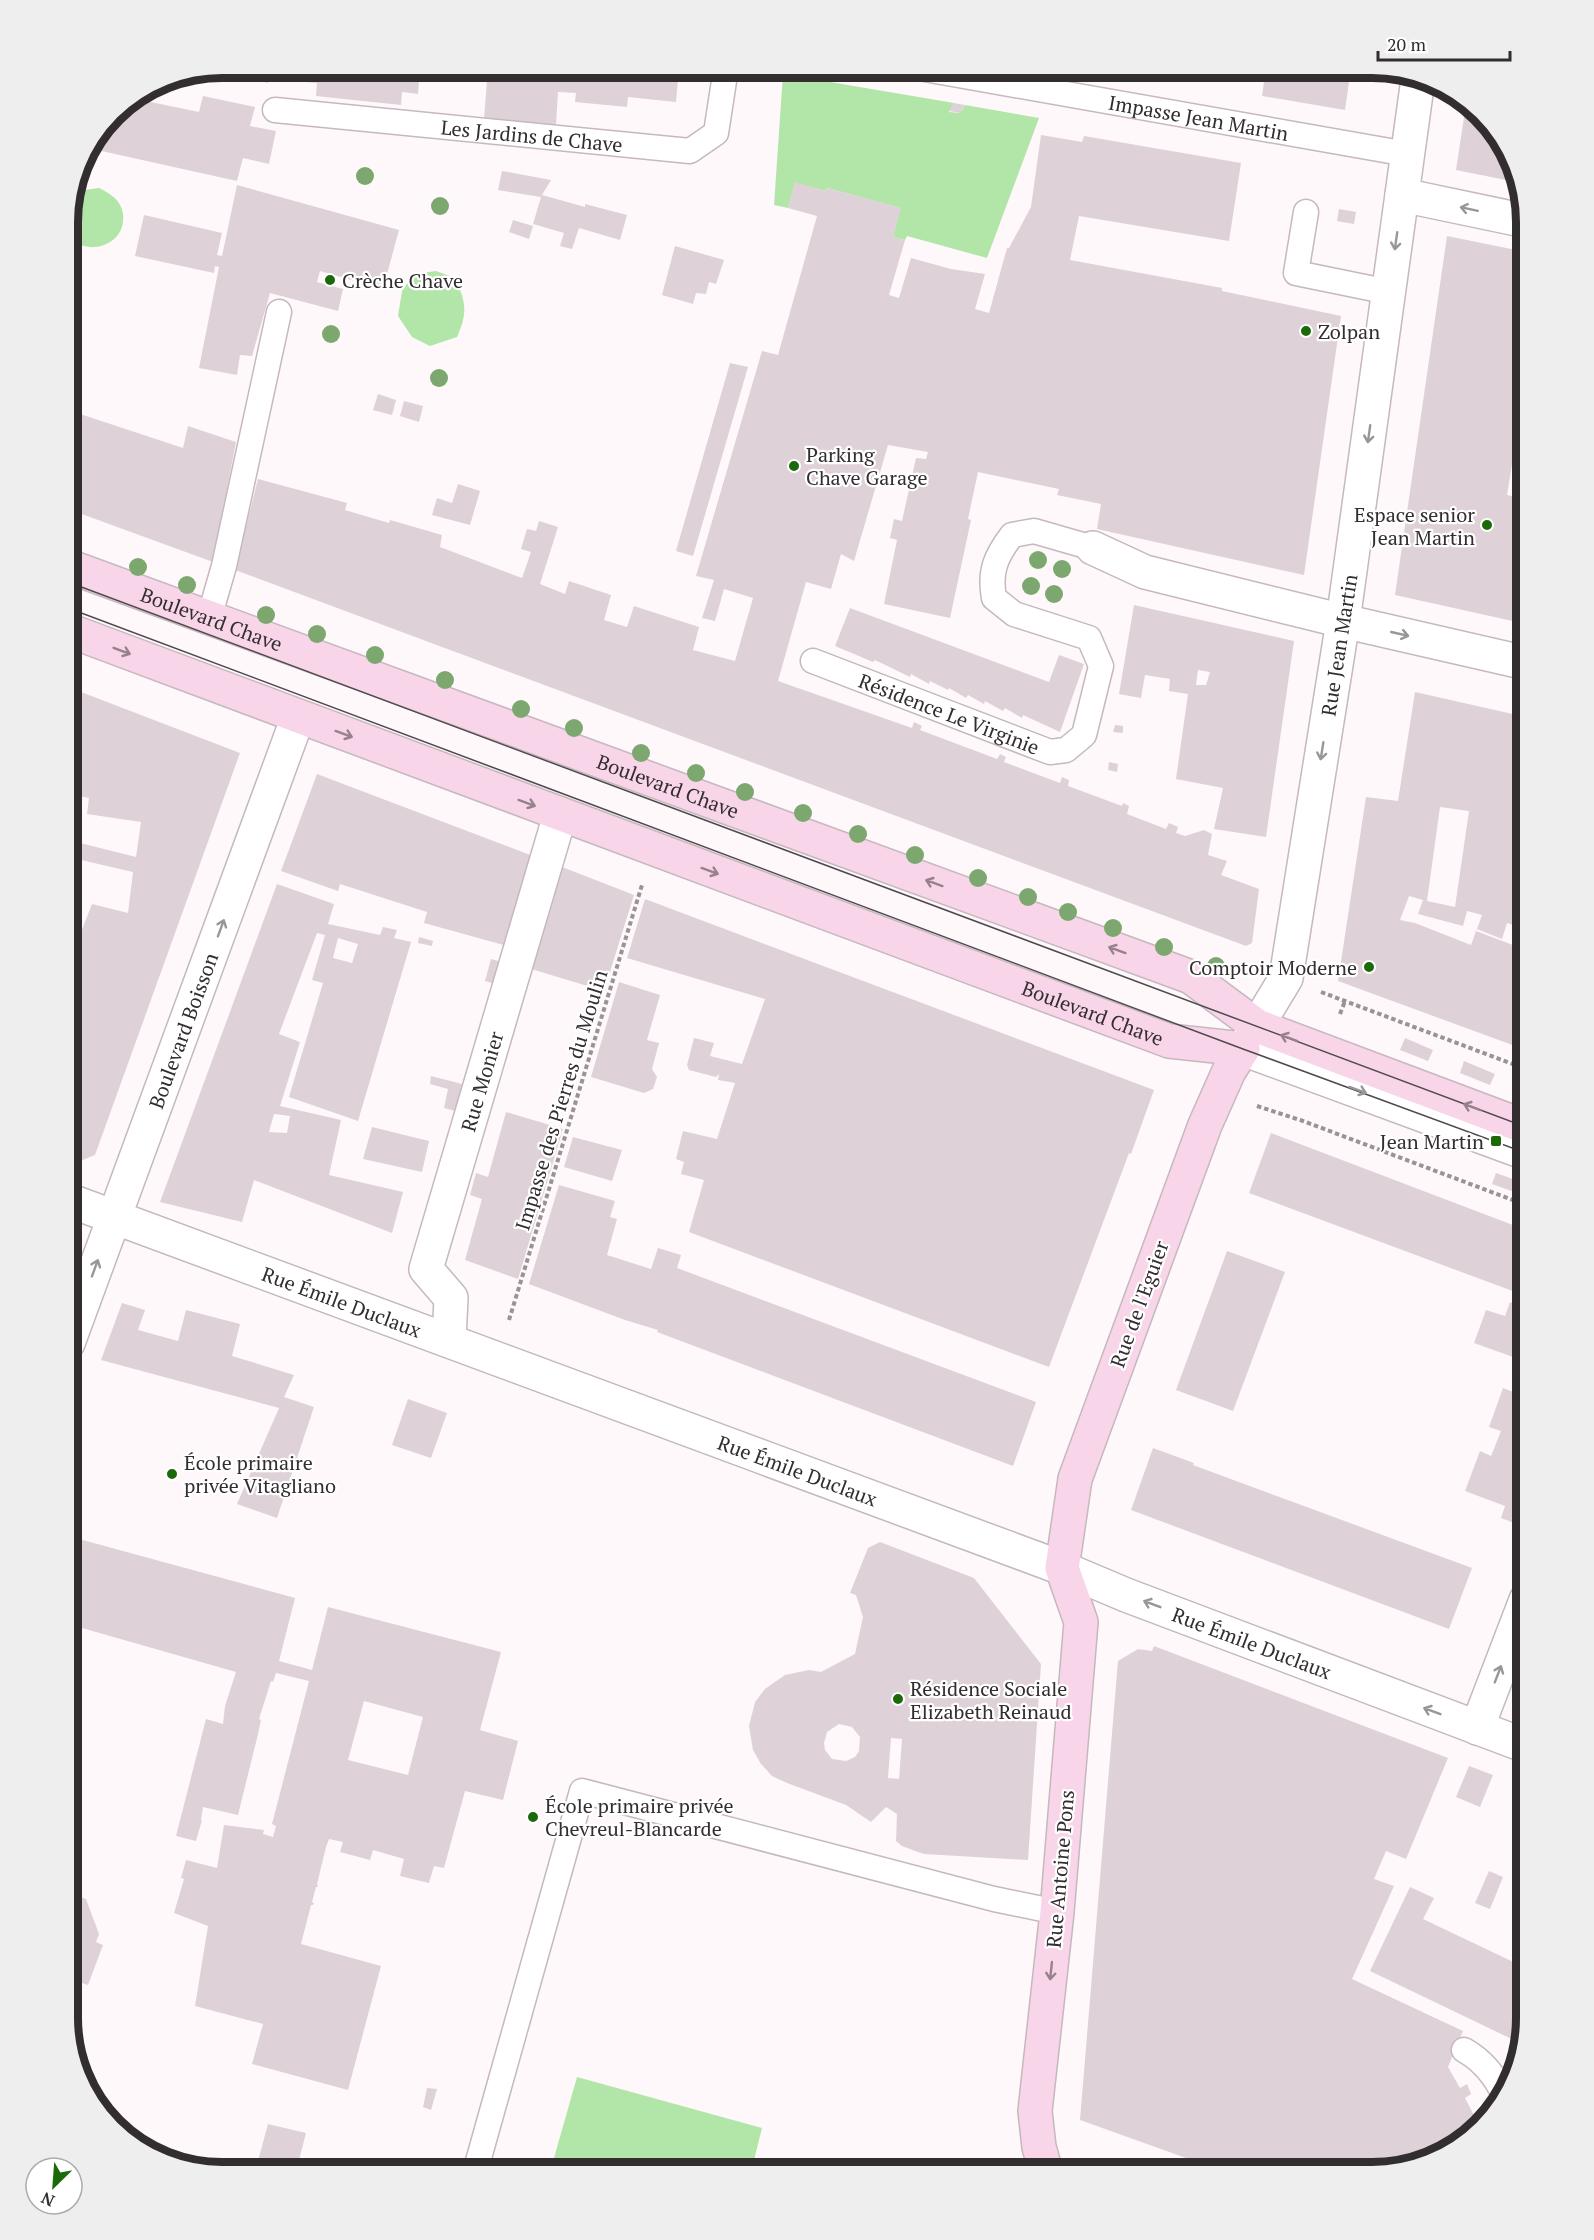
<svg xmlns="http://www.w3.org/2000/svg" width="1594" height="2240" viewBox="0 0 1594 2240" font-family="'PT Serif',serif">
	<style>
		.green { fill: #b2e6a9 }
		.building { fill: #dfd1d8; fill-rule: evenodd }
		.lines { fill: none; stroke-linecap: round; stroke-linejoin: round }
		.lane-casing { stroke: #c5b8be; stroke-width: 27 }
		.street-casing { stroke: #c5b8be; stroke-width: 36 }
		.secondary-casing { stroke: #c5b8be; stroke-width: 36 }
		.path { stroke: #999395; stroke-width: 4; stroke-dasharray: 4.5 3; stroke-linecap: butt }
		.lane { stroke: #fff; stroke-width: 24 }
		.street { stroke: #fff; stroke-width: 33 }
		.secondary { stroke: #f9d5e9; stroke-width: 33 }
		.tram { stroke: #4f4a4c; stroke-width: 1.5 }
		.tree { fill: #7ca870 }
		.oneway { stroke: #989697 }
		.oneway2 { stroke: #96818c }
		.poi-dot { fill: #1b6909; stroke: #fff; stroke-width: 2 }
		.labels { text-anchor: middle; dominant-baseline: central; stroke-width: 4.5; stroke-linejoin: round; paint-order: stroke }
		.street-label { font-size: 20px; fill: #322d2f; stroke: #fff }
		.poi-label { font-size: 20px; fill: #322d2f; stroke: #fff; text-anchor: start }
		.rim { fill: none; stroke: #322d2f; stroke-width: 8 }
	</style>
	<rect width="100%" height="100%" fill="#fef8fa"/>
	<path class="green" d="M 783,74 L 954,103 L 949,112 L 960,113 L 965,105 L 1039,118 L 987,258 L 907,236 L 905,240 L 893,237 L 900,208 L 827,188 L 826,191 L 795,183 L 788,208 L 774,205 Z
		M 99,188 C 111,194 121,200 123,214 C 127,251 74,258 68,230 C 65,220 69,208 71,198 L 84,190 Z
		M 436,271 L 455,278 C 466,302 468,312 457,337 L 430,346 L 412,337 L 398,316 L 402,291 L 414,274 Z
		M 577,2077 L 762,2128 L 751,2172 L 550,2172 Z"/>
	<path class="building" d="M 255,68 L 271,68 L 268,83 L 252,79 Z
		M 305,68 L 420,68 L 418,94 L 402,92 L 401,105 L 316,96 L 317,83 L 304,82 Z
		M 488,68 L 679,68 L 676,102 L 628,97 L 627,107 L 575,102 L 576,93 L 558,92 L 556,125 L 484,119 Z
		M 1266,68 L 1351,68 L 1345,110 L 1262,96 Z
		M 143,92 L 141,100 L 199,112 L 203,96 L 255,107 L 250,126 L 276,131 L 269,164 L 243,158 L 237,181 L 88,148 L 120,106 Z
		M 954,103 L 965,105 L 960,113 L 949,111 Z
		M 1466,104 L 1506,144 L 1516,182 L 1456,170 Z
		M 1041,135 L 1082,142 L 1084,136 L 1241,163 L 1229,241 L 1079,216 L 1070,260 L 1222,288 L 1222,291 L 1341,316 L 1304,575 L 1097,529 L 1101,504 L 1057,495 L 1059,489 L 978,472 L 968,519 L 971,520 L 950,618 L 884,604 L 897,540 L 890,538 L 894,519 L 902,521 L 916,458 L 926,459 L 928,452 L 888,445 L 854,561 L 841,554 L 831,589 L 806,582 L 778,681 L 912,728 L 914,722 L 922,726 L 920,730 L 997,759 L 1000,754 L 1006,757 L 1004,762 L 1060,783 L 1062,777 L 1069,780 L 1068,786 L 1122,806 L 1123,803 L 1129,806 L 1127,814 L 1166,829 L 1169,823 L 1178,827 L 1176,833 L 1185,836 L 1204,830 L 1212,834 L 1208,855 L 1227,861 L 1221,875 L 1259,889 L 1252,943 L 1246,946 L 235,570 L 258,479 L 347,503 L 345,510 L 389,523 L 390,520 L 442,535 L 440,547 L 522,578 L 531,552 L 521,549 L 527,529 L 536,531 L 539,521 L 558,527 L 540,584 L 565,594 L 569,581 L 611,595 L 604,620 L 627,627 L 634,606 L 699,627 L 693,650 L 735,661 L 753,598 L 724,589 L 715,621 L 702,618 L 714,580 L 696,576 L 762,351 L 778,355 L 817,216 L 788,208 L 795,182 L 826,191 L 827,188 L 901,208 L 893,237 L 905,240 L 889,295 L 899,298 L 911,258 L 951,269 L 985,274 L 975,309 L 989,313 L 1007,248 L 1009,248 L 1031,207 Z
		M 502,171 L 551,180 L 542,195 L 585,207 L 585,204 L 627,215 L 620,240 L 579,228 L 572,249 L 560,246 L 564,233 L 533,224 L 541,197 L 498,190 Z
		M 237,185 L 399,230 L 383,289 L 320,271 L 317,282 L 343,289 L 338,311 L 270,293 L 252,356 L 240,355 L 237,375 L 199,368 L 219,267 L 215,266 L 214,273 L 135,256 L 144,215 L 222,233 L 217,255 L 222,256 Z
		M 1339,209 L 1356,212 L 1354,224 L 1337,221 Z
		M 513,220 L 533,226 L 529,239 L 509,232 Z
		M 1447,236 L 1526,252 L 1526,397 L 1523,397 L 1507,495 L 1526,499 L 1526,624 L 1395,595 Z
		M 675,246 L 724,260 L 716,284 L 709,282 L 706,294 L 696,293 L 693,304 L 662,295 Z
		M 730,363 L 748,367 L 693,556 L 676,551 Z
		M 378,394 L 396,400 L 392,415 L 373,410 Z
		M 404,401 L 423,406 L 419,422 L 400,416 Z
		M 68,410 L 183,448 L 188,426 L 236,442 L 213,562 L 68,509 Z
		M 458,484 L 480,491 L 470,525 L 432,515 L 437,498 L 452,503 Z
		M 1134,605 L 1294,641 L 1266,837 L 1214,829 L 1223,788 L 1176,779 L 1188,694 L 1169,691 L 1170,679 L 1145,675 L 1141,698 L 1119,694 ZM 1198,670 L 1210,672 L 1206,685 L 1196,685 Z
		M 850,608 L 1049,682 L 1059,655 L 1084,664 L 1060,732 L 1023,715 L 1022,718 L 1005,708 L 1003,711 L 985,701 L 984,704 L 968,695 L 966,698 L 949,688 L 948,690 L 930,681 L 929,684 L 911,674 L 910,677 L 875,660 L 873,662 L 835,646 Z
		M 68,687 L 240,753 L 95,1155 L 68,1166 L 68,975 L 72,964 L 69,963 L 92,904 L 128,913 L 133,872 L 68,857 L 68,840 L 136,857 L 141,822 L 87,814 L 89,798 L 68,794 Z
		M 1415,692 L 1526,717 L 1526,929 L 1507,923 L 1502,939 L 1477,929 L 1482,915 L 1467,911 L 1463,926 L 1418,914 L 1423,900 L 1409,896 L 1400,920 L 1415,923 L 1471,945 L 1476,931 L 1526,950 L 1526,1050 L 1338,981 L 1366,797 L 1398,801 ZM 1440,807 L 1469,811 L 1455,907 L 1427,901 Z
		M 1115,725 L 1123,726 L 1123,733 L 1113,732 Z
		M 1109,762 L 1118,764 L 1117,772 L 1108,770 Z
		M 317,774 L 533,856 L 507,946 L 424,923 L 427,912 L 340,884 L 338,891 L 281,871 Z
		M 557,865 L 634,895 L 604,991 L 528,968 Z
		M 277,884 L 334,904 L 328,924 L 380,935 L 383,927 L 397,930 L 394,938 L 411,942 L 358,1121 L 289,1097 L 323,983 L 312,980 L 325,935 L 317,933 L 279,1034 L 300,1042 L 280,1106 L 341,1120 L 329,1175 L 403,1192 L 392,1233 L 254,1180 L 242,1222 L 160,1202 ZM 338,938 L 358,944 L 352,963 L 333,958 ZM 274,1114 L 290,1116 L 287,1133 L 269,1132 Z
		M 645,899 L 1154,1090 L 1131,1154 L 1129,1153 L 1049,1367 L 689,1232 L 704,1180 L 681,1174 L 684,1162 L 676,1159 L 683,1131 L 717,1139 L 735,1083 L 718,1080 L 719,1074 L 716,1077 L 689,1070 L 687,1065 L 694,1038 L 714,1043 L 710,1056 L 742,1064 L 765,999 L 627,958 Z
		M 419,937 L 433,941 L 432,946 L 418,943 Z
		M 491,959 L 502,962 L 496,984 L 485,981 Z
		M 619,982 L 660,995 L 647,1040 L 659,1043 L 652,1069 L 657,1077 L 653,1089 L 644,1093 L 591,1077 Z
		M 1405,1038 L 1433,1050 L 1428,1061 L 1400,1050 Z
		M 1464,1061 L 1495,1074 L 1490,1085 L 1460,1073 Z
		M 431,1076 L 466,1085 L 459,1112 L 444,1108 L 448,1089 L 430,1084 Z
		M 506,1112 L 563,1129 L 518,1279 L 465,1260 L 482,1199 L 470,1195 L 476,1173 L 488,1177 Z
		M 372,1127 L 429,1141 L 422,1172 L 363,1159 Z
		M 1271,1133 L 1526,1230 L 1526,1296 L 1249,1193 Z
		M 573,1137 L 622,1150 L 612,1181 L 564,1167 Z
		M 1496,1173 L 1524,1183 L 1520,1194 L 1492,1184 Z
		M 559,1185 L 615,1201 L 610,1217 L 617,1219 L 607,1255 L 651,1269 L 658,1248 L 681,1255 L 677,1268 L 1036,1402 L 1013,1466 L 657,1332 L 658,1330 L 625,1320 L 529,1284 Z
		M 1227,1251 L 1285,1272 L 1233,1411 L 1176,1390 Z
		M 1510,1302 L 1526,1309 L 1526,1320 L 1513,1357 L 1474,1343 L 1486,1310 L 1505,1316 Z
		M 122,1303 L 145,1310 L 138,1330 L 178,1341 L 186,1310 L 240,1324 L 232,1356 L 294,1375 L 284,1397 L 314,1407 L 277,1518 L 237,1504 L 279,1408 L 101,1360 Z
		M 1526,1327 L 1526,1351 L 1519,1348 Z
		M 1503,1388 L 1526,1397 L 1526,1514 L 1522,1526 L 1501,1518 L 1505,1506 L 1465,1491 L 1480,1451 L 1491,1456 L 1501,1431 L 1489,1427 Z
		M 408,1399 L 447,1413 L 431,1458 L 392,1445 Z
		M 1153,1448 L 1194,1463 L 1193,1465 L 1472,1568 L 1449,1629 L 1131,1510 Z
		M 68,1536 L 295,1598 L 279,1661 L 312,1670 L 328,1607 L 501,1652 L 480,1730 L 518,1741 L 503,1800 L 465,1791 L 444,1868 L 434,1866 L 429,1883 L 400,1876 L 404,1859 L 373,1850 L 370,1860 L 340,1852 L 343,1842 L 329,1839 L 326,1847 L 317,1884 L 318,1887 L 316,1887 L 312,1902 L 314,1903 L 313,1905 L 311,1905 L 301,1944 L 381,1966 L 348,2090 L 252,2064 L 263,2024 L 195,2006 L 208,1926 L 174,1913 L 184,1879 L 181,1878 L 186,1860 L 217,1868 L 224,1825 L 264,1830 L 263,1834 L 273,1837 L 276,1826 L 272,1824 L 309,1681 L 276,1673 L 273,1682 L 271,1681 L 259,1719 L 261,1720 L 258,1734 L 238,1815 L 203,1807 L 201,1820 L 202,1820 L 196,1841 L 176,1836 L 206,1719 L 223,1724 L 225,1706 L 236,1672 L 68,1624 ZM 364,1701 L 423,1717 L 408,1775 L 348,1760 Z
		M 880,1542 L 974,1578 L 1041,1664 L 1028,1860 L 924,1854 L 915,1851 L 902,1846 L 896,1841 L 897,1814 L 886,1807 L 871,1822 L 846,1805 L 787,1783 L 772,1776 L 761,1764 L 753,1750 L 749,1726 L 755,1702 L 765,1689 L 785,1675 L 809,1670 L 821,1672 L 855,1654 L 863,1617 L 856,1595 L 850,1593 L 868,1548 ZM 839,1724 L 852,1727 L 860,1737 L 859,1751 L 855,1757 L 846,1761 L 832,1759 L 825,1750 L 824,1743 L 827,1732 ZM 891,1738 L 902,1739 L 899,1779 L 888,1778 Z
		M 1154,1646 L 1448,1758 L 1406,1859 L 1386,1851 L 1374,1879 L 1394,1886 L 1352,1979 L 1463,2031 L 1448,2067 L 1460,2088 L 1467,2084 L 1471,2094 L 1465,2098 L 1478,2123 L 1450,2152 L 1373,2172 L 1225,2172 L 1080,2120 L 1118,1661 L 1138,1649 L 1152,1651 Z
		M 1526,1701 L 1526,1717 L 1521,1715 Z
		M 1469,1766 L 1493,1775 L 1480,1807 L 1456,1797 Z
		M 1526,1854 L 1526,1883 L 1515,1879 Z
		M 1489,1871 L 1503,1877 L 1490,1909 L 1475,1903 Z
		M 1410,1887 L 1434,1898 L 1423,1919 L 1526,1968 L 1526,2019 L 1520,2043 L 1370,1971 Z
		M 68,1892 L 86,1899 L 99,1934 L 96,1942 L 103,1945 L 88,1985 L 68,1978 Z
		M 427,2088 L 437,2089 L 431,2110 L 423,2107 Z
		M 268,2124 L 306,2133 L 296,2172 L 255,2172 Z"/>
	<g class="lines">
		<g class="lane-casing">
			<g id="lane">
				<path id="s1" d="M 919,68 L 1407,154"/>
				<path id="s2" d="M 275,110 L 690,151 L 716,133 L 726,68"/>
				<path d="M 1306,212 L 1296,273 L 1389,292"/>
				<path d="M 209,618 L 224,566 L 279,312"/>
				<path id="s3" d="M 813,661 L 1050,752 L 1066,750 L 1084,735 L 1101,666 L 1089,638 L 1014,614 L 994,598 C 989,571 996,556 1012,535 L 1034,531 L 1093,548"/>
				<path d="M 1464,2050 C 1482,2060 1496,2077 1505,2097"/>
				<path d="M 475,2172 L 582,1791 L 994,1899 L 1057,1912"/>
			</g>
		</g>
		<g class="street-casing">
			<g id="street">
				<path d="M 1418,79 L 1343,621 L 1286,978 L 1243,1049 L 1526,1153"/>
				<path d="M 1402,195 L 1526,221"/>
				<path d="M 1093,548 L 1145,572 L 1343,621 L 1526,663"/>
				<path id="s4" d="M 68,1200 L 1062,1568 L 1126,1595 L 1526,1746"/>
				<path id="s5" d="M 449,1340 L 451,1298 L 426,1269 L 560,815"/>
				<path id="s6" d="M 68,1343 L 298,717"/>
				<path d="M 1477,1728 L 1526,1600"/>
			</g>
		</g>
		<g class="secondary-casing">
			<g id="secondary">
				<path id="s7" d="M 68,566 L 1191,977 L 1257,1026 L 1526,1127"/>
				<path id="s8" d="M 68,630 L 1169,1041 L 1243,1049 L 1229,1071 L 1205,1125 L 1075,1479 L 1062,1568 L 1081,1622 L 1057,1912 L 1035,2111 L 1039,2147 L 1046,2172"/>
			</g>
		</g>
		<path class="path" d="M 1321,992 L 1526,1069
			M 1340,1014 L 1345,1001
			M 1257,1106 L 1303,1121 L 1526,1205
			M 509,1320 L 642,885"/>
		<use href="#lane" class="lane"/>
		<use href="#street" class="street"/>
		<use href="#secondary" class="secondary"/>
		<path class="tram" d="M 68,582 L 1526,1127
			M 68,608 L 1243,1049 L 1526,1153"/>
	</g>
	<g class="tree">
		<circle cx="365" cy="176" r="9"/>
		<circle cx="440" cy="206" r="9"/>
		<circle cx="331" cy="334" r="9"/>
		<circle cx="439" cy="378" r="9"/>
		<circle cx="1038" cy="560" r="9"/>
		<circle cx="138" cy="567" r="9"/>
		<circle cx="1062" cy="569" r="9"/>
		<circle cx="187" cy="585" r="9"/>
		<circle cx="1031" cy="586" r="9"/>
		<circle cx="1054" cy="594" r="9"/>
		<circle cx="266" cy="615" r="9"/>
		<circle cx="317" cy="634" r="9"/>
		<circle cx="375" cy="655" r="9"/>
		<circle cx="445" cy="680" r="9"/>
		<circle cx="521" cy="709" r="9"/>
		<circle cx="574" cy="728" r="9"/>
		<circle cx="641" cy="753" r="9"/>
		<circle cx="696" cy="773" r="9"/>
		<circle cx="745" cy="792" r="9"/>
		<circle cx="803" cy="813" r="9"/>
		<circle cx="858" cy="834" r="9"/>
		<circle cx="915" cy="855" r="9"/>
		<circle cx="978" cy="878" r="9"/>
		<circle cx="1028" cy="897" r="9"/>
		<circle cx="1068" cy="912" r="9"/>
		<circle cx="1113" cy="928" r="9"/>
		<circle cx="1164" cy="947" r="9"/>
		<circle cx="1216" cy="966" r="9"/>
	</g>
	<defs><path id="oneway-shaft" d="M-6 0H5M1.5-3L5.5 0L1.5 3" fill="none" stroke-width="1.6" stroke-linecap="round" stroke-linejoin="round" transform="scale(1.5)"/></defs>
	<g class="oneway">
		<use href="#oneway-shaft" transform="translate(1469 209) rotate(-168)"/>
		<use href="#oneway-shaft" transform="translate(1396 241) rotate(98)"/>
		<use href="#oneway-shaft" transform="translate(1369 434) rotate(98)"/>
		<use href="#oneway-shaft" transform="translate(1400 634) rotate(13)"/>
		<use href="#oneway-shaft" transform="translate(1322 751) rotate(99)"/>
		<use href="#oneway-shaft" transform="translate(221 928) rotate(-70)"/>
		<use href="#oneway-shaft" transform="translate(1358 1090) rotate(20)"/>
		<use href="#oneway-shaft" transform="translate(95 1268) rotate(-70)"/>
		<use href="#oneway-shaft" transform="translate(1152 1604) rotate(-159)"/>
		<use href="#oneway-shaft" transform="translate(1498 1674) rotate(-69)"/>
		<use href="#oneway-shaft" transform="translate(1432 1711) rotate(-159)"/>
	</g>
	<g class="oneway2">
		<use href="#oneway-shaft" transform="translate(122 651) rotate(21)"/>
		<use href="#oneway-shaft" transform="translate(344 734) rotate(20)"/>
		<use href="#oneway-shaft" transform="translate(527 803) rotate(20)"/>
		<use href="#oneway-shaft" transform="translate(710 871) rotate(20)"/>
		<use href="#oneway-shaft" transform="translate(934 883) rotate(-160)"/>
		<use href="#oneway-shaft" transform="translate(1117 950) rotate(-160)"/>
		<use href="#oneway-shaft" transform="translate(1289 1038) rotate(-159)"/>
		<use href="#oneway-shaft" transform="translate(1472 1107) rotate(-160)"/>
		<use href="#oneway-shaft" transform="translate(1051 1971) rotate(96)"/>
	</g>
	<g class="poi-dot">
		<circle cx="330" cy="280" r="6"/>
		<circle cx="1306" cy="331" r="6"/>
		<circle cx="794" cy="466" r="6"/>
		<circle cx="1487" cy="525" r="6"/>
		<circle cx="1369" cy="967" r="6"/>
		<rect x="1490" y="1135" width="12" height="12" rx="3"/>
		<circle cx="172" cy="1474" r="6"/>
		<circle cx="898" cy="1699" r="6"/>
		<circle cx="533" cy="1817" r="6"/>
	</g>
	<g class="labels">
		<g class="street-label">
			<text stroke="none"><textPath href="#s1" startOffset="284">Impasse Jean Martin</textPath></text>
			<text stroke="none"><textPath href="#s2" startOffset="258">Les Jardins de Chave</textPath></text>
			<text stroke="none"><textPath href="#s7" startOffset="153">Boulevard Chave</textPath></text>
			<text transform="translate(1339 645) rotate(-81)">Rue Jean Martin</text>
			<text stroke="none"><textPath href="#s3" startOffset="146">Résidence Le Virginie</textPath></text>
			<text stroke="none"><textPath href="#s7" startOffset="639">Boulevard Chave</textPath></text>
			<text stroke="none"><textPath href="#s8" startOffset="1094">Boulevard Chave</textPath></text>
			<text stroke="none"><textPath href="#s6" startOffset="333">Boulevard Boisson</textPath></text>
			<text stroke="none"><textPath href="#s5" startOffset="276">Rue Monier</textPath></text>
			<text transform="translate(561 1100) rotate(-73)">Impasse des Pierres du Moulin</text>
			<text stroke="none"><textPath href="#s4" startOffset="292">Rue Émile Duclaux</textPath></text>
			<text transform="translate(1139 1304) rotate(-70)">Rue de l'Eguier</text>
			<text stroke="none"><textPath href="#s4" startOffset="778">Rue Émile Duclaux</textPath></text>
			<text stroke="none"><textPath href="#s4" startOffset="1264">Rue Émile Duclaux</textPath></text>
			<text transform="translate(1060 1869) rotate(-85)">Rue Antoine Pons</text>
		</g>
		<g class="poi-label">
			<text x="342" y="280">Crèche Chave</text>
			<text x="1318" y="331">Zolpan</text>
			<text x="806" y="454">Parking<tspan x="806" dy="23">Chave Garage</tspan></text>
			<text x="1475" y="514" text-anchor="end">Espace senior<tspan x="1475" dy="23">Jean Martin</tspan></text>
			<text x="1357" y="967" text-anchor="end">Comptoir Moderne</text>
			<text x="1484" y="1141" text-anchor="end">Jean Martin</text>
			<text x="184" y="1462">École primaire<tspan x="184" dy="23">privée Vitagliano</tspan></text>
			<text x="910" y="1688">Résidence Sociale<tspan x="910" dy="23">Elizabeth Reinaud</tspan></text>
			<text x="545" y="1805">École primaire privée<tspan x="545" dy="23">Chevreul-Blancarde</tspan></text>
		</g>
	</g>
	<path d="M0 0H1594V2240H0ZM222 78H1372A144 144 0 0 1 1516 222V2018A144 144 0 0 1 1372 2162H222A144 144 0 0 1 78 2018V222A144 144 0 0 1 222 78Z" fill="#efeeee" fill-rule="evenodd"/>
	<path class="rim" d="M222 78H1372A144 144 0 0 1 1516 222V2018A144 144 0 0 1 1372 2162H222A144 144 0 0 1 78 2018V222A144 144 0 0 1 222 78Z"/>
	<g transform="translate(54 2186) rotate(205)"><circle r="28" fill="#ffffff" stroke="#adabac" stroke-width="1.5"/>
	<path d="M0-4.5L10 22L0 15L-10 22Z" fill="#1b6909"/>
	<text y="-9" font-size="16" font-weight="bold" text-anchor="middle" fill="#322d2f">N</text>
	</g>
	<path d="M1378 51v9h132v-9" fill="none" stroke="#322d2f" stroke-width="3"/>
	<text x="1387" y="51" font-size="18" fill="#322d2f" stroke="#ffffff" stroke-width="4.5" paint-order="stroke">20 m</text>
</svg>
